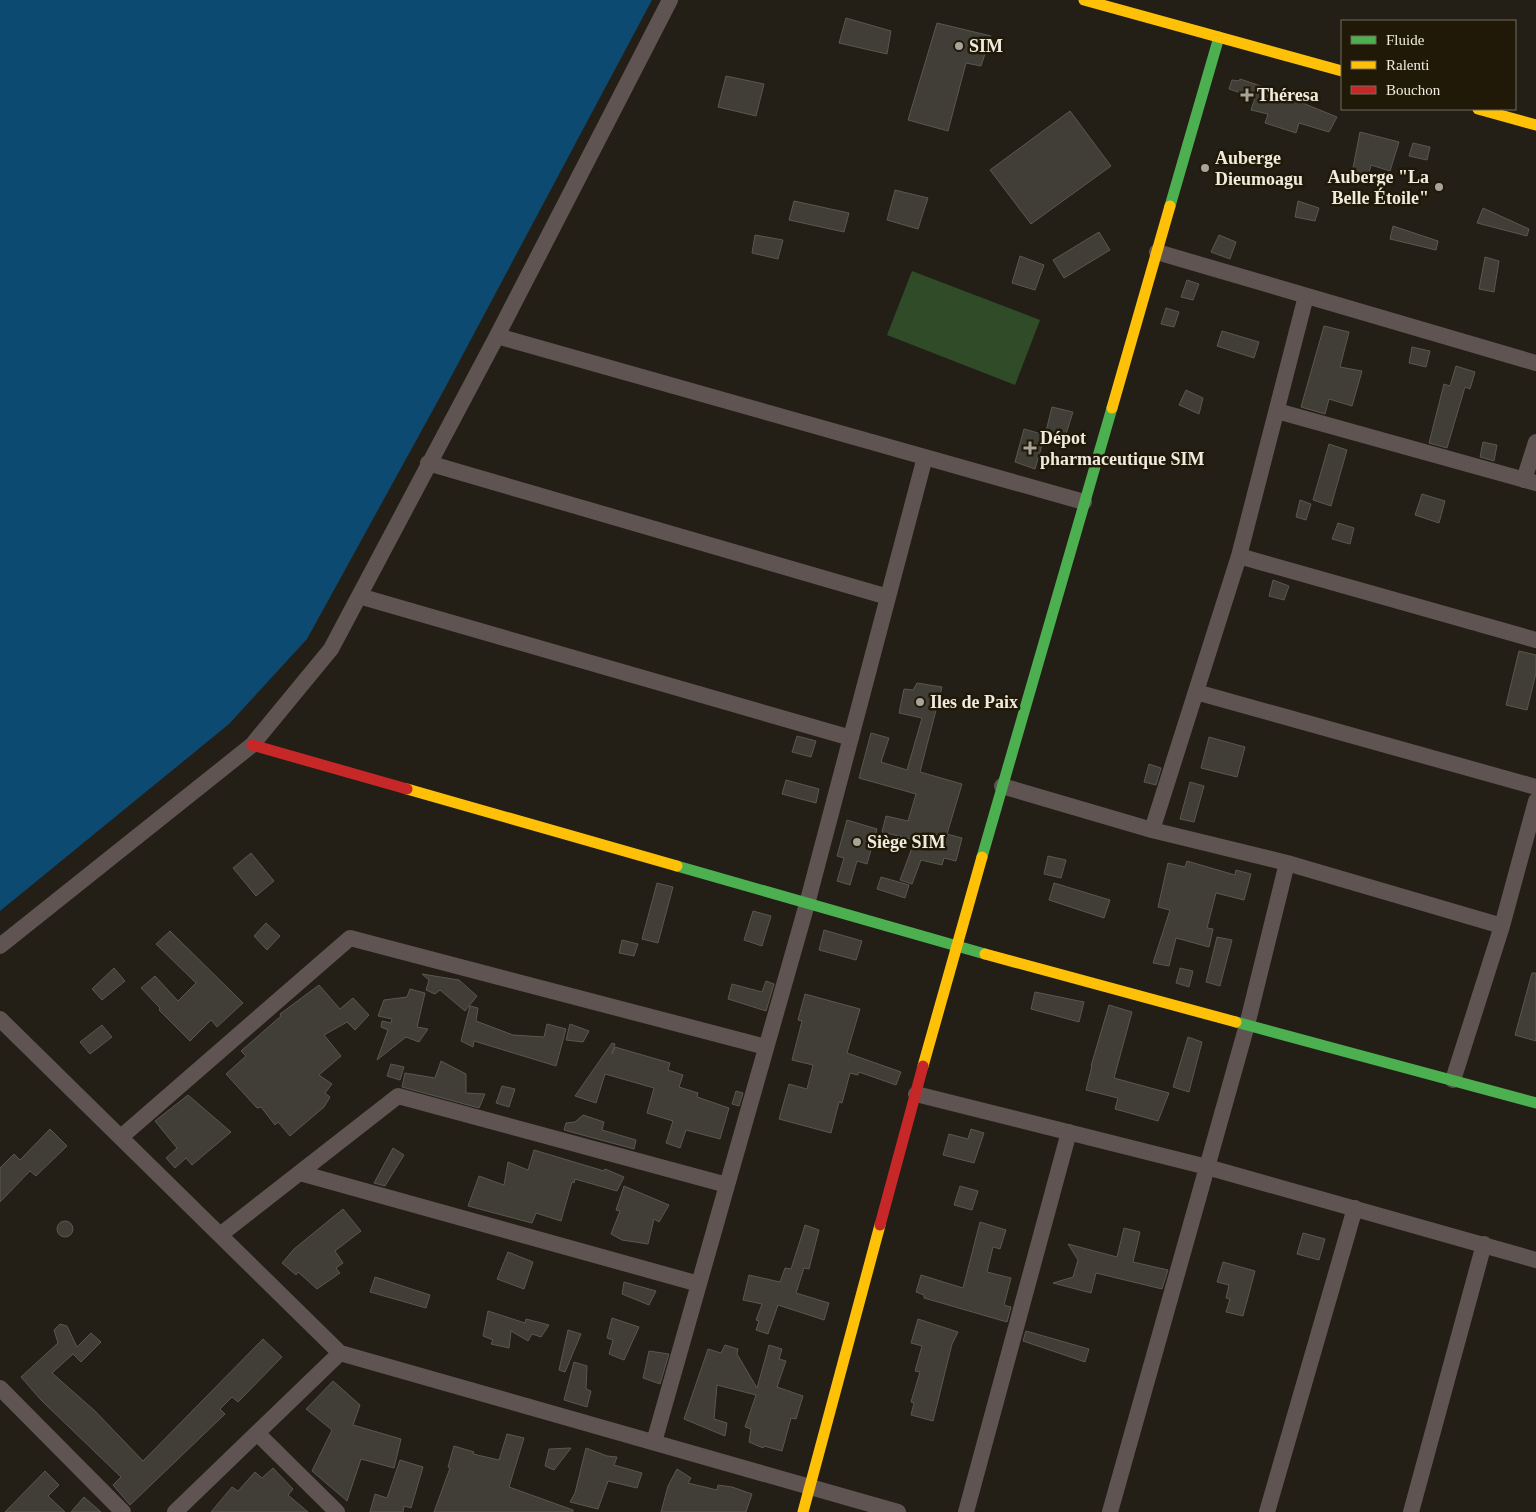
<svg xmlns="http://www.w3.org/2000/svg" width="1536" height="1512" viewBox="0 0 1536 1512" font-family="Georgia,serif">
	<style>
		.green { fill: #2f4b27 }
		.water { fill: #0c4a72 }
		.building { fill: #413e37; stroke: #5b574f }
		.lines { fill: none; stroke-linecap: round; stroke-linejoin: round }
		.street { stroke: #605452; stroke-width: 16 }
		.fast { stroke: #4caf50; stroke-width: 11 }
		.slow { stroke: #ffc107; stroke-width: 11 }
		.jam { stroke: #c62828; stroke-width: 11 }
		.poi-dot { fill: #a8a499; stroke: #201907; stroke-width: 2 }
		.labels { text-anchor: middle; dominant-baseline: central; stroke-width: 5; stroke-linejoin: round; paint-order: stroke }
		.poi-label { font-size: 18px; font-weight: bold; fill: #f0ebdf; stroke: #201907; text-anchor: start }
	</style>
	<rect width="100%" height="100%" fill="#231f16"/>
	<path class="green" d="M 912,271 L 1040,320 L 1015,385 L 887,335 Z"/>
	<path class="water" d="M 0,0 L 652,0 L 445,388 L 307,639 L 229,724 L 0,911 Z"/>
	<path class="building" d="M 846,18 L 891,31 L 887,54 L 839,43 Z
		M 937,23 L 991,36 L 981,66 L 966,63 L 948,131 L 908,120 Z
		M 726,76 L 764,84 L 756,116 L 718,107 Z
		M 1240,79 L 1306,101 L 1305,104 L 1337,117 L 1329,132 L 1299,123 L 1296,133 L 1265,123 L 1268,114 L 1251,110 L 1255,98 L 1229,89 L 1232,80 L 1239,81 Z
		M 1070,111 L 1111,166 L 1031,224 L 990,170 Z
		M 1360,132 L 1399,142 L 1390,171 L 1371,165 L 1367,181 L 1351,178 Z
		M 1413,143 L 1430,147 L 1427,160 L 1409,156 Z
		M 895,190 L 928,198 L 918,229 L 887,220 Z
		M 794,201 L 849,213 L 844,232 L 789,220 Z
		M 1298,201 L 1319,208 L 1315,221 L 1295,217 Z
		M 1483,208 L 1529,229 L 1527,236 L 1477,223 Z
		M 1393,226 L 1438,241 L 1436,250 L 1390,239 Z
		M 1099,232 L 1110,250 L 1064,278 L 1053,260 Z
		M 755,235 L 783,240 L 778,259 L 752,253 Z
		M 1219,235 L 1236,242 L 1230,259 L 1211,252 Z
		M 1020,256 L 1044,265 L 1035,290 L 1012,283 Z
		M 1485,257 L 1499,261 L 1494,292 L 1479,289 Z
		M 1187,280 L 1199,284 L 1193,300 L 1181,297 Z
		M 1166,308 L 1179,312 L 1174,327 L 1161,324 Z
		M 1324,326 L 1349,332 L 1340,367 L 1362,371 L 1352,406 L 1329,399 L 1325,414 L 1301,407 Z
		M 1222,331 L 1259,342 L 1254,358 L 1217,346 Z
		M 1412,347 L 1430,351 L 1426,367 L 1409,363 Z
		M 1456,366 L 1475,372 L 1470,389 L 1465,387 L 1447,448 L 1429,443 L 1444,384 L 1450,386 Z
		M 1186,390 L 1203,398 L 1199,414 L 1179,405 Z
		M 1052,407 L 1073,412 L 1064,440 L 1045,435 Z
		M 1024,429 L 1045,435 L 1035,469 L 1015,462 Z
		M 1483,442 L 1497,445 L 1494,461 L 1480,457 Z
		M 1329,444 L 1347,450 L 1331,506 L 1313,500 Z
		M 1422,494 L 1445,501 L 1439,523 L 1415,515 Z
		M 1300,500 L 1311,504 L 1306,520 L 1296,517 Z
		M 1338,523 L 1354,528 L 1350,544 L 1332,539 Z
		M 1273,580 L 1289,586 L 1284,600 L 1269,596 Z
		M 1519,651 L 1536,655 L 1536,673 L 1527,710 L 1506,705 Z
		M 917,683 L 942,687 L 920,772 L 962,784 L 947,834 L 962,838 L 956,861 L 944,858 L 942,865 L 921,860 L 912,884 L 900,880 L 915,840 L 882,832 L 886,816 L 908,821 L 916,794 L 859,778 L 871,733 L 889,738 L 881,762 L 907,770 L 922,718 L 899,713 L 904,689 L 913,690 Z
		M 797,736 L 816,741 L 811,757 L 792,752 Z
		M 1209,737 L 1245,747 L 1237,777 L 1201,768 Z
		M 1149,764 L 1161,768 L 1156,785 L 1144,782 Z
		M 786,780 L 819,789 L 816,803 L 782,794 Z
		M 1190,782 L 1204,786 L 1194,822 L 1180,819 Z
		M 847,820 L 877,829 L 867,864 L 857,861 L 850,885 L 837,881 L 844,858 L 837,856 Z
		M 251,853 L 274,881 L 256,896 L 233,868 Z
		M 1048,856 L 1066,860 L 1061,878 L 1044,874 Z
		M 1187,861 L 1235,875 L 1236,870 L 1251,874 L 1244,900 L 1216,893 L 1207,928 L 1213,929 L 1209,947 L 1176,938 L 1169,966 L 1153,963 L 1170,910 L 1158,907 L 1168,863 L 1185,867 Z
		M 881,877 L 909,885 L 905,898 L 877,889 Z
		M 657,883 L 673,887 L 658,943 L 642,939 Z
		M 1054,883 L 1110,900 L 1104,918 L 1049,900 Z
		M 753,911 L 771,916 L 762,946 L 744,940 Z
		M 266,923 L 280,936 L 267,950 L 254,936 Z
		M 824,930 L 862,941 L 856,960 L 819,950 Z
		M 170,931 L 243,1003 L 217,1027 L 211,1020 L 190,1041 L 159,1010 L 160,1008 L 141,988 L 155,976 L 178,1001 L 196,983 L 156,944 Z
		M 1217,937 L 1232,940 L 1220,986 L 1206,982 Z
		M 622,940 L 638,944 L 634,956 L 619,953 Z
		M 114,968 L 125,981 L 102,1000 L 92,989 Z
		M 1180,968 L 1193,971 L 1189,987 L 1176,983 Z
		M 1532,973 L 1536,973 L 1536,1041 L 1515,1035 Z
		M 422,974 L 459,980 L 477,996 L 465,1011 L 440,990 L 435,994 L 426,990 L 429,980 Z
		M 766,981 L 774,984 L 766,1011 L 728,999 L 732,984 L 762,992 Z
		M 319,985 L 340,1009 L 353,998 L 369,1015 L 355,1030 L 347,1022 L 324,1035 L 341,1056 L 319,1075 L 332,1084 L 325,1093 L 330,1097 L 324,1107 L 290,1136 L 278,1122 L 275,1125 L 261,1107 L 257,1108 L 226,1074 L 246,1056 L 241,1051 L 281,1016 L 280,1014 Z
		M 410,989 L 425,993 L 417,1027 L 428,1029 L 419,1042 L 406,1037 L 377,1060 L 388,1030 L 381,1027 L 382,1021 L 391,1023 L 392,1019 L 378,1016 L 384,1000 L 407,997 Z
		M 1035,992 L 1084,1002 L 1079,1022 L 1031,1009 Z
		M 805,994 L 860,1009 L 847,1053 L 901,1072 L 896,1085 L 859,1072 L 858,1075 L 850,1073 L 842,1103 L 839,1102 L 831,1133 L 779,1119 L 789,1084 L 807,1089 L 813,1065 L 792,1060 L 802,1021 L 798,1020 Z
		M 1109,1005 L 1132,1012 L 1114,1078 L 1169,1093 L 1158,1121 L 1115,1109 L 1118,1098 L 1086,1090 L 1092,1066 L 1091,1066 Z
		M 470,1006 L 478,1008 L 476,1021 L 513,1035 L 544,1037 L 547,1024 L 566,1029 L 556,1066 L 474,1041 L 473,1047 L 461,1041 Z
		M 570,1024 L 589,1031 L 583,1042 L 566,1040 Z
		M 102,1025 L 112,1037 L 90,1054 L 80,1042 Z
		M 1188,1037 L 1202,1042 L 1189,1092 L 1173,1087 Z
		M 612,1043 L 615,1044 L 612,1054 L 615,1047 L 670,1063 L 668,1070 L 683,1075 L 679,1087 L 698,1093 L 697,1097 L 729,1108 L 720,1139 L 686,1130 L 680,1148 L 666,1143 L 673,1121 L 647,1113 L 654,1088 L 605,1074 L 596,1103 L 575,1096 Z
		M 441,1061 L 466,1074 L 466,1093 L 485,1094 L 479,1108 L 402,1087 L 405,1073 L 435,1078 Z
		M 391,1064 L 404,1067 L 400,1080 L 387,1076 Z
		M 502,1086 L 515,1089 L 509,1107 L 496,1103 Z
		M 736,1091 L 743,1093 L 739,1106 L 732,1104 Z
		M 188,1095 L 231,1132 L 192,1165 L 186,1158 L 175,1168 L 166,1158 L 177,1148 L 155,1121 Z
		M 583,1115 L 604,1122 L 602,1130 L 636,1140 L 634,1149 L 564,1130 L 566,1123 L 575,1122 Z
		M 50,1129 L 67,1146 L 36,1176 L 30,1171 L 0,1202 L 0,1168 L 14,1154 L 20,1160 Z
		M 971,1129 L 984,1133 L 974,1163 L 943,1155 L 949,1134 L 968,1139 Z
		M 393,1148 L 404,1155 L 385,1186 L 374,1183 Z
		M 534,1150 L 604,1171 L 605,1169 L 624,1177 L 617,1191 L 575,1179 L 574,1183 L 572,1182 L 561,1221 L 536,1213 L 532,1223 L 468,1206 L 479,1176 L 504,1185 L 508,1162 L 528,1170 Z
		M 624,1186 L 669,1205 L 659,1222 L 654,1219 L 648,1244 L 622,1240 L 611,1234 L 620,1211 L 616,1210 Z
		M 960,1186 L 978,1191 L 972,1210 L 954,1205 Z
		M 343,1209 L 361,1231 L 335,1251 L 343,1263 L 336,1268 L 340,1273 L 317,1289 L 298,1272 L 296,1275 L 282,1263 L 294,1249 Z
		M57 1229a8 8 0 1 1 16 0a8 8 0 1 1-16 0Z
		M 980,1222 L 1006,1230 L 1000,1249 L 993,1247 L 987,1272 L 1011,1278 L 1004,1305 L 1011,1307 L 1007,1322 L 924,1298 L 924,1295 L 916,1292 L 921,1275 L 963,1288 Z
		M 805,1225 L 819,1230 L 809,1269 L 804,1268 L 796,1293 L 829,1303 L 824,1320 L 778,1305 L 768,1334 L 756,1330 L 759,1321 L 756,1320 L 762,1304 L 743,1300 L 749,1275 L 780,1282 L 785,1268 L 791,1269 Z
		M 1124,1228 L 1140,1232 L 1133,1262 L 1168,1270 L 1162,1289 L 1096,1273 L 1091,1293 L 1053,1283 L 1073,1277 L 1078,1260 L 1068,1244 L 1117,1257 Z
		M 1303,1233 L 1325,1239 L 1319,1260 L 1297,1254 Z
		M 508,1252 L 533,1262 L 524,1289 L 497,1279 Z
		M 1223,1262 L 1255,1271 L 1243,1316 L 1226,1312 L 1230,1299 L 1226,1298 L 1229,1285 L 1217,1282 Z
		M 375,1277 L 430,1295 L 426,1308 L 370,1292 Z
		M 624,1282 L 656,1291 L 649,1305 L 622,1294 Z
		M 488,1311 L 525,1323 L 526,1319 L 549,1325 L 541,1337 L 532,1334 L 528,1341 L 511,1331 L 509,1348 L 491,1344 L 493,1340 L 483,1336 Z
		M 612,1318 L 639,1327 L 624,1360 L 609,1354 L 613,1340 L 607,1338 Z
		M 918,1319 L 958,1332 L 952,1344 L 933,1421 L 911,1415 L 914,1403 L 911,1402 L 920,1372 L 915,1371 L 922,1346 L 911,1343 Z
		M 60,1324 L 67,1326 L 77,1347 L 91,1333 L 101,1342 L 81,1362 L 73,1354 L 52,1373 L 95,1411 L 143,1461 L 263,1339 L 282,1357 L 238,1402 L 232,1397 L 220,1409 L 225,1414 L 130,1505 L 113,1485 L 121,1477 L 41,1400 L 21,1377 L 58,1343 L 54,1330 Z
		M 568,1330 L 581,1334 L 565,1372 L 559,1370 Z
		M 1026,1331 L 1089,1349 L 1085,1362 L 1023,1341 Z
		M 725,1345 L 738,1349 L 737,1354 L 757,1388 L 769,1345 L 782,1349 L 779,1359 L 786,1361 L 777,1387 L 803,1396 L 796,1419 L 791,1418 L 782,1451 L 764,1446 L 763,1448 L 749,1442 L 751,1429 L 745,1427 L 756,1395 L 717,1385 L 714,1419 L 727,1423 L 725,1436 L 684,1419 L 708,1349 L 721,1353 Z
		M 649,1351 L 669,1354 L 660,1384 L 643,1378 Z
		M 574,1362 L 587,1366 L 586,1389 L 591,1391 L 587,1407 L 564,1400 Z
		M 333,1381 L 360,1405 L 353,1425 L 401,1439 L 394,1468 L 361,1459 L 347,1501 L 312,1471 L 332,1430 L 306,1409 Z
		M 507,1434 L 524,1438 L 509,1487 L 573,1510 L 573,1512 L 434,1512 L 450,1468 L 448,1467 L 454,1446 L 474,1452 L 473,1454 L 499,1460 Z
		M 571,1448 L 554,1470 L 545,1466 L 549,1449 Z
		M 586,1448 L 607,1456 L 617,1457 L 614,1465 L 642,1473 L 637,1488 L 608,1481 L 598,1509 L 570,1502 L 575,1493 Z
		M 400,1460 L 423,1467 L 411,1508 L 404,1506 L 403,1512 L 370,1512 L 375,1494 L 387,1498 Z
		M 273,1468 L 293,1489 L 288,1495 L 308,1512 L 211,1512 L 232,1487 L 238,1491 L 255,1472 L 262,1478 Z
		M 677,1469 L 691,1478 L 688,1483 L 717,1490 L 718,1485 L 732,1487 L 752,1494 L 746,1512 L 661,1512 L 668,1486 Z
		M 45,1471 L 59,1485 L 48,1496 L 65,1512 L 5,1512 Z
		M 84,1497 L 101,1512 L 71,1512 Z"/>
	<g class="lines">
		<path class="street" d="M 1157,252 L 1536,363
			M 497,336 L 1084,502
			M 1277,411 L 1536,483
			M 428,463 L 888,597
			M 1524,480 L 1536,442
			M 1239,556 L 1536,640
			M 359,596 L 851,738
			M 1196,692 L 1536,787
			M 1002,786 L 1152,830 L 1287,863 L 1502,926
			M 1152,830 L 1239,556 L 1306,296
			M 0,946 L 252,745 L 331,649 L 497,336 L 670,0
			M 0,1019 L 340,1353 L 898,1512
			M 1453,1080 L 1502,926 L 1536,801
			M 916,1094 L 1207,1167 L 1536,1260
			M 121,1137 L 350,938 L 766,1047
			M 300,1173 L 699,1284
			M 220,1235 L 398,1096 L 727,1185
			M 0,1388 L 123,1512
			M 257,1433 L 337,1512
			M 654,1442 L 807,904 L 925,457
			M 175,1512 L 340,1353
			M 966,1512 L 1069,1132
			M 1110,1512 L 1247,1025 L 1287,863
			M 1267,1512 L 1355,1208
			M 1411,1512 L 1484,1244"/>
		<path class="fast" d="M 1170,206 L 1219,37
			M 982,857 L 1112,408
			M 677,866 L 985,954
			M 1236,1022 L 1536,1103"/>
		<path class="slow" d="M 1084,0 L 1342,71
			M 1478,109 L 1536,125
			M 1112,408 L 1170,206
			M 407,789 L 677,866
			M 985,954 L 1236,1022
			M 923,1066 L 982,857
			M 803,1512 L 880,1225"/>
		<path class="jam" d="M 252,745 L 407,789
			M 880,1225 L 923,1066"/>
	</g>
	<g class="poi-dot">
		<circle cx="959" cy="46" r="5"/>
		<path d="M1244.5 87.5h5v5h5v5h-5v5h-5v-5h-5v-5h5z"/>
		<circle cx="1205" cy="168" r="5"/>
		<circle cx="1439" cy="187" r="5"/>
		<path d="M1027.5 440.5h5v5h5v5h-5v5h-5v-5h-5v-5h5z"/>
		<circle cx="920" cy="702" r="5"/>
		<circle cx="857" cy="842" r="5"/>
	</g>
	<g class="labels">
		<g class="poi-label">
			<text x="969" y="46">SIM</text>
			<text x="1257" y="95">Théresa</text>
			<text x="1215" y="158">Auberge<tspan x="1215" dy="21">Dieumoagu</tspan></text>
			<text x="1429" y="177" text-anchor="end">Auberge "La<tspan x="1429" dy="21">Belle Étoile"</tspan></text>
			<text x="1040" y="438">Dépot<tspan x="1040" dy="21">pharmaceutique SIM</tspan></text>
			<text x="930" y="702">Iles de Paix</text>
			<text x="867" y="842">Siège SIM</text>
		</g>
	</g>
	<rect x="1341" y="20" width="175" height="90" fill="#201907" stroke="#736d5d"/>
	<rect x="1351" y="36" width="25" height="8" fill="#4caf50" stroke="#736d5d"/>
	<text x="1386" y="45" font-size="15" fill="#f0ebdf">Fluide</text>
	<rect x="1351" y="61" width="25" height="8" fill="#ffc107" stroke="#736d5d"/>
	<text x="1386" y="70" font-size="15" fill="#f0ebdf">Ralenti</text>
	<rect x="1351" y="86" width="25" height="8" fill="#c62828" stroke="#736d5d"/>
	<text x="1386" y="95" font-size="15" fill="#f0ebdf">Bouchon</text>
</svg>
